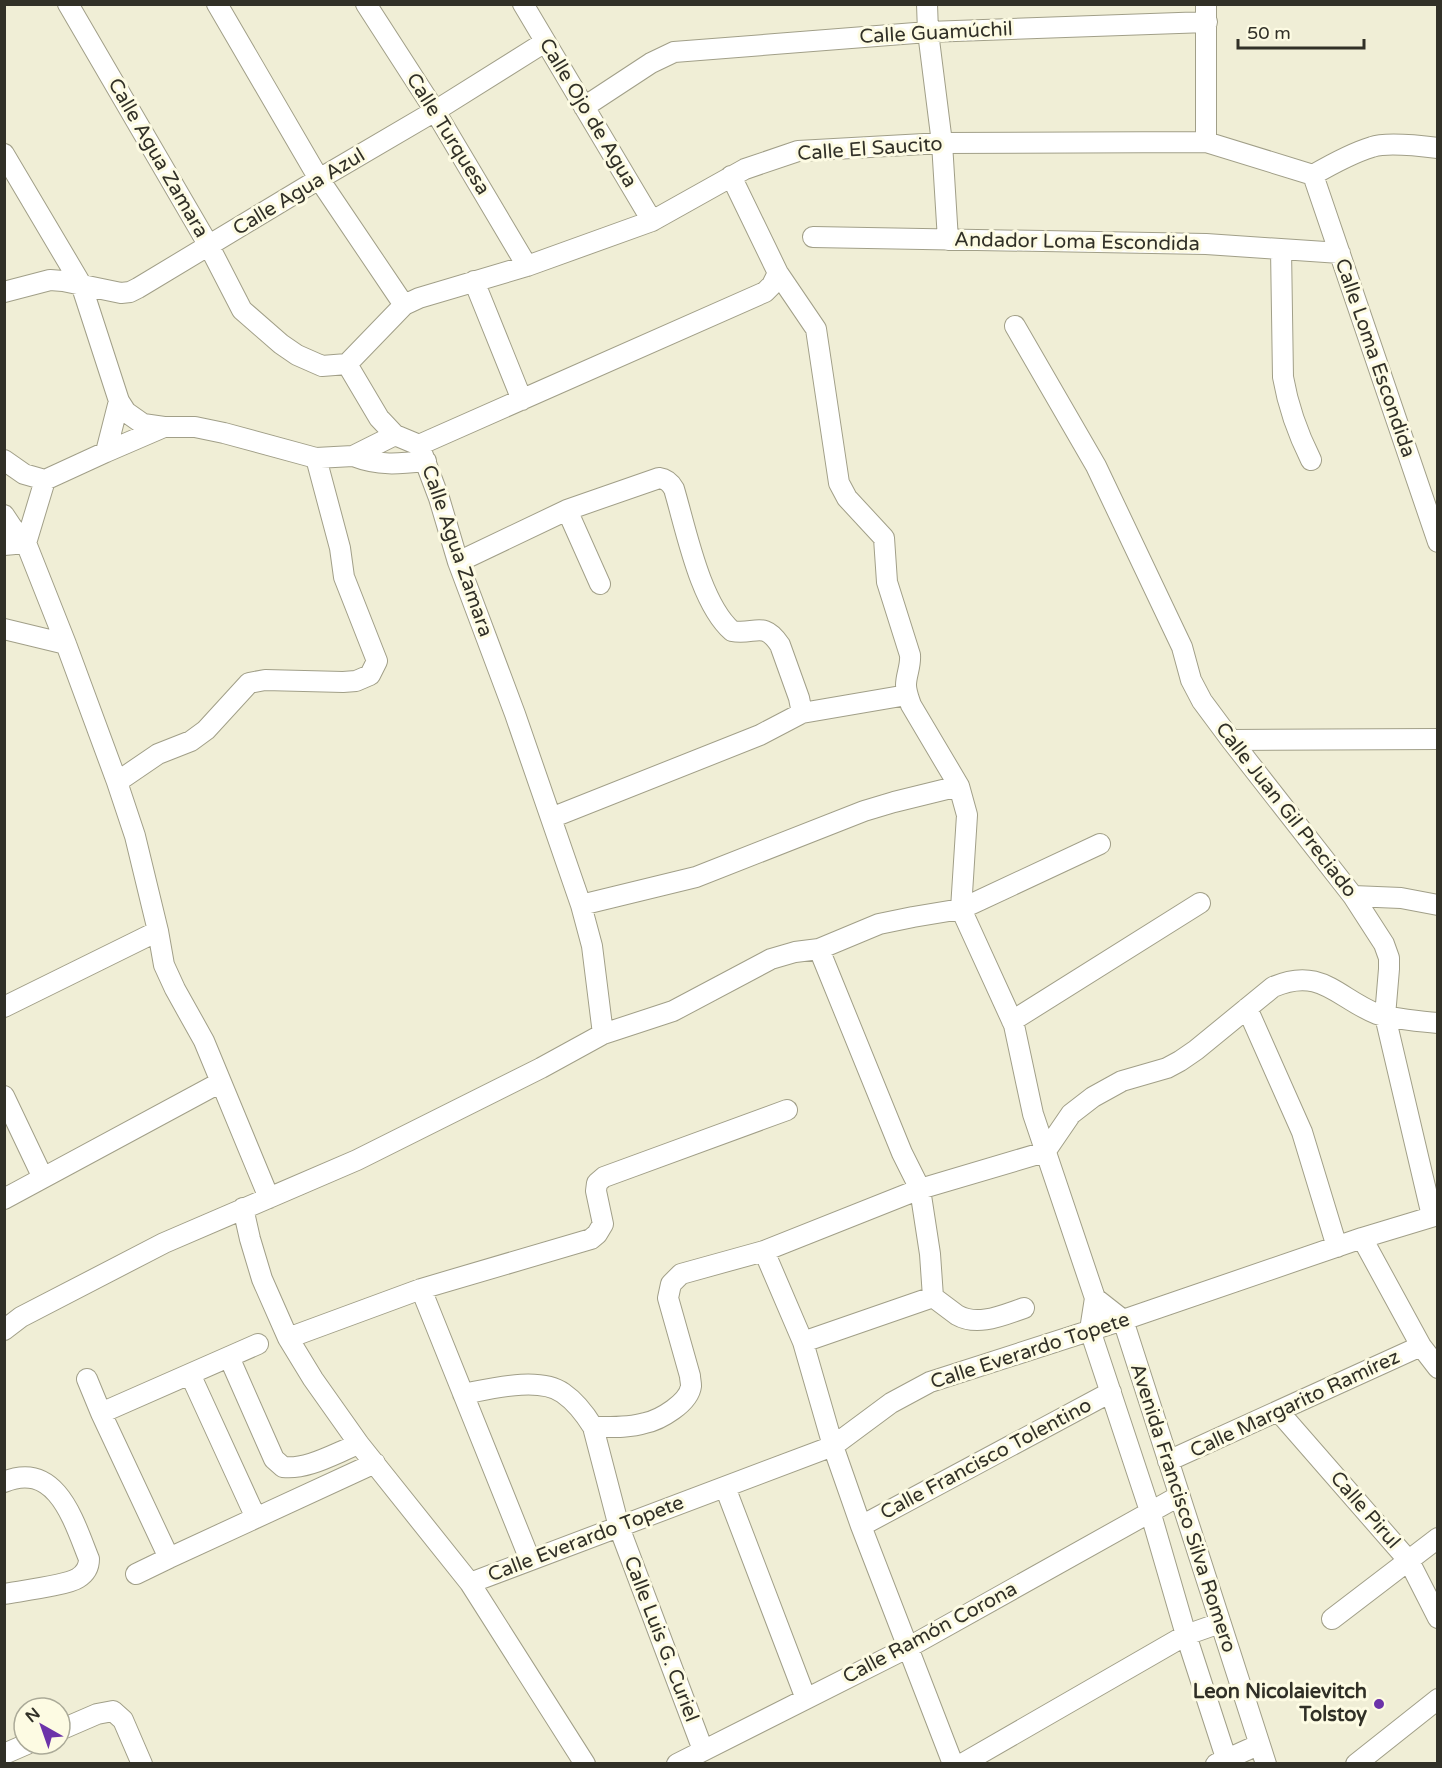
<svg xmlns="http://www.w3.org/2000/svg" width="1442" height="1768" viewBox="0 0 1442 1768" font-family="'Varela Round',sans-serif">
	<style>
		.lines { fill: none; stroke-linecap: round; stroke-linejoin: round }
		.street-casing { stroke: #a19f88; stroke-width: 22 }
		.street { stroke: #fff; stroke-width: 20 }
		.poi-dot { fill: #6c33a9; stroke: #fdfbe3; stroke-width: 2 }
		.labels { text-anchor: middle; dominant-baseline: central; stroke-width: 6; stroke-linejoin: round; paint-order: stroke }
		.street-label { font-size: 20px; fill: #313027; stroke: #fdfbe3 }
		.poi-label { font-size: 20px; font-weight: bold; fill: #313027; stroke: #fdfbe3; text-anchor: end }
	</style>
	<rect width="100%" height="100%" fill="#f0eed6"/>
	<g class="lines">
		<g class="street-casing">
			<path id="street" d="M 68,4 L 209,246 L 242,310 L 281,344 L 297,355 L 322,366 L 347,364 L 379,418 L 395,435 L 419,445 L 439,498 L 458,562 L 515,714 L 581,905 L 592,946 L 603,1034
				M 217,4 L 319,179 L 404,305
				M 366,4 L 435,111 L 527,266
				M 523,4 L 652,221
				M 927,4 L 928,32 L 942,143 L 948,240
				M 1206,4 L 1206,142
				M 584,107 L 651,63 L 674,52 L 928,32 L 1207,22
				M 4,154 L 81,284 L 119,401 L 126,412 L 143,424 L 164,427 L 195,427 L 224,433 L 316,458 L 353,456 L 395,435
				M 1313,175 L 1438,542
				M 813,237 L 1206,244 L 1340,253
				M 1281,249 L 1283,377 C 1288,406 1298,434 1311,460
				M 778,273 L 816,329 L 839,483 L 847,498 L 884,538 L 887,582 L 910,655 C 911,666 906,675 906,685 C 906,692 909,699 911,705 L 959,786 L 967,815 L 961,909 L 1014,1025 L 1033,1114 L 1095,1298 L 1090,1330 L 1150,1511 L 1186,1635 L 1228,1764
				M 474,281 L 522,400
				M 4,292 L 50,280 L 63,281 L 121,293 L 130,292 L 138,288 L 319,179 L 435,111 L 545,42
				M 1015,326 L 1096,466 L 1182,647 L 1191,680 L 1202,701 L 1231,740 L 1353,896 L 1384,944 L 1389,958 L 1389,969 L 1385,1016 L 1432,1216
				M 347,364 L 404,305 L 419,298 L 527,266 L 652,221 L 745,169 L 798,151 L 942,143 L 1206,142 L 1313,175 C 1332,164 1352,153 1372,147 C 1386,142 1422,146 1438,148
				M 419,445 L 765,292 L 772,285 L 778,273 L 731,176
				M 106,452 L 164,427
				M 353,456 C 379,466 398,464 426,461
				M 4,460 L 24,474 L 45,480 L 26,543 L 66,644 L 117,782 L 135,836 L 158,931 L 164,965 L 175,989 L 204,1041 L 269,1198
				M 45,480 L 106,452 L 119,401
				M 567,510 L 600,584
				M 4,515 L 12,527 L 26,543
				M 4,545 L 26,543
				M 458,562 L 567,510 L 659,478 C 666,479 670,482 674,489 C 686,529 700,603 732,631 C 754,636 763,619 780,645 L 799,698 L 802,713
				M 4,629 L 66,644
				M 1231,740 L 1438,739
				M 117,782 L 158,754 L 191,741 L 206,730 L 249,683 L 265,680 L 343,682 L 356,681 L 370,675 L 377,661 L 344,577 L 340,548 L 316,458
				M 551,818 L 760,735 L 802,713 L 907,695
				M 1353,896 L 1401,898 L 1438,905
				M 581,905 L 696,877 L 864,811 L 894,802 L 959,786
				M 819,949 L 902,1153 L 920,1189 L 930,1254 L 933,1297 C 941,1303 949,1309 957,1315 C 978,1327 1003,1315 1024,1308
				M 4,1007 L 158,931
				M 1247,1008 L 1302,1132 L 1337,1247
				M 1012,1021 L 1200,903
				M 4,1096 L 43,1178
				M 4,1199 L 221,1082
				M 243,1208 L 250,1239 L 262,1279 L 288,1338 L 313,1379 L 359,1444 L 470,1583 L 585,1764
				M 1362,1238 L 1421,1346 L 1438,1368
				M 764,1251 L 803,1342 L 833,1446 L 861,1526 L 953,1764
				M 421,1289 L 530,1560
				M 1095,1298 L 1123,1320 L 1266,1764
				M 4,1330 L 21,1317 L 164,1243 L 357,1160 L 541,1068 L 603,1034 L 673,1011 L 771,959 L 795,952 L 819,949 L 879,924 L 913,917 L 961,909 L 1100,844
				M 288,1338 L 421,1289 L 591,1239 L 597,1234 L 603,1224 L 596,1191 L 597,1183 L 604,1177 L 787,1110
				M 803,1342 L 933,1297
				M 229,1357 L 274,1459 L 283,1467 C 308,1470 335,1453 359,1444
				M 190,1374 L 256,1518
				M 87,1379 L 101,1413 L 258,1344
				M 463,1394 C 490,1389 539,1376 563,1393 C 576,1402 585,1414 593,1427 L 619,1527 L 703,1750
				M 1279,1412 L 1409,1561 L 1438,1618
				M 101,1413 L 169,1558 L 136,1574
				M 593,1427 C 610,1427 629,1428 645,1423 C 660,1420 689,1403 691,1386 C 691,1382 690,1379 690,1376 L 668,1298 L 671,1284 L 681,1274 L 764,1251 L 920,1189 L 1045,1152 L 1071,1114 L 1093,1097 L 1122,1081 L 1167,1068 L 1180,1061 L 1196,1050 L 1273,987 C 1321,966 1337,998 1377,1014 C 1389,1018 1424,1022 1438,1023
				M 1168,1461 L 1421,1346
				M 4,1482 C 57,1460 74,1522 89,1559 C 89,1567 86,1573 78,1578 C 68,1585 20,1591 4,1594
				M 725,1487 L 806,1699
				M 861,1526 L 1111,1392
				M 169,1558 L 375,1463
				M 470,1583 L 833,1446 L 891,1403 L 930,1382 L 1123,1320 L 1362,1238 L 1438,1215
				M 1332,1619 L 1438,1538
				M 60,1730 L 97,1714 L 113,1711 L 123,1720 L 142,1764
				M 4,1754 L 27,1744
				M 677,1764 L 909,1647 L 1179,1496
				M 962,1764 L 1186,1635 L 1220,1623
				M 1216,1764 L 1258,1745
				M 1356,1764 L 1438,1699"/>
		</g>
		<use href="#street" class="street"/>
	</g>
	<circle class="poi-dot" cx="1379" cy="1704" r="6"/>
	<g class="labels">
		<g class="street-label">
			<text transform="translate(936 33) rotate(-3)">Calle Guamúchil</text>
			<text transform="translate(588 113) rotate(59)">Calle Ojo de Agua</text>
			<text transform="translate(448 134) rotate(58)">Calle Turquesa</text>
			<text transform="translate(870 149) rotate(-4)">Calle El Saucito</text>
			<text transform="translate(158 158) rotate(60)">Calle Agua Zamara</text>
			<text transform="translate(299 192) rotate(-31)">Calle Agua Azul</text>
			<text transform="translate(1077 242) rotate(1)">Andador Loma Escondida</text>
			<text transform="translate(1375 358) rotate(71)">Calle Loma Escondida</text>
			<text transform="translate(457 551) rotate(71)">Calle Agua Zamara</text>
			<text transform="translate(1286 810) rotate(52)">Calle Juan Gil Preciado</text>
			<text transform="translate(1030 1351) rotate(-18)">Calle Everardo Topete</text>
			<text transform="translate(1295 1404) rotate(-25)">Calle Margarito Ramírez</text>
			<text transform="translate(986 1459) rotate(-28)">Calle Francisco Tolentino</text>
			<text transform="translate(1183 1508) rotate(72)">Avenida Francisco Silva Romero</text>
			<text transform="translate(1365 1510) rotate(49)">Calle Pirul</text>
			<text transform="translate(586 1539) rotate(-21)">Calle Everardo Topete</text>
			<text transform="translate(930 1633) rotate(-28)">Calle Ramón Corona</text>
			<text transform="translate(661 1639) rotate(69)">Calle Luis G. Curiel</text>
		</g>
		<g class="poi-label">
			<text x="1367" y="1692">Leon Nicolaievitch<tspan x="1367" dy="23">Tolstoy</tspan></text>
		</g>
	</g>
	<rect width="1442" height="1768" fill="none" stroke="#313027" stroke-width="12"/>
	<g transform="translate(42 1726) rotate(320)"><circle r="28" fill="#fdfbe3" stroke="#abaa98" stroke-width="1.5"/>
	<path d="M0-4.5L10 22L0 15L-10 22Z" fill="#6c33a9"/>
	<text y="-9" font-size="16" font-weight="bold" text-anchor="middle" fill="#313027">N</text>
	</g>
	<path d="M1238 39v9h126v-9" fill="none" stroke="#313027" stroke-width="3"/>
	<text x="1247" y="39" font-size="18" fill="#313027" stroke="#fdfbe3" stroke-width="4.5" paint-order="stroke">50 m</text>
</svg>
